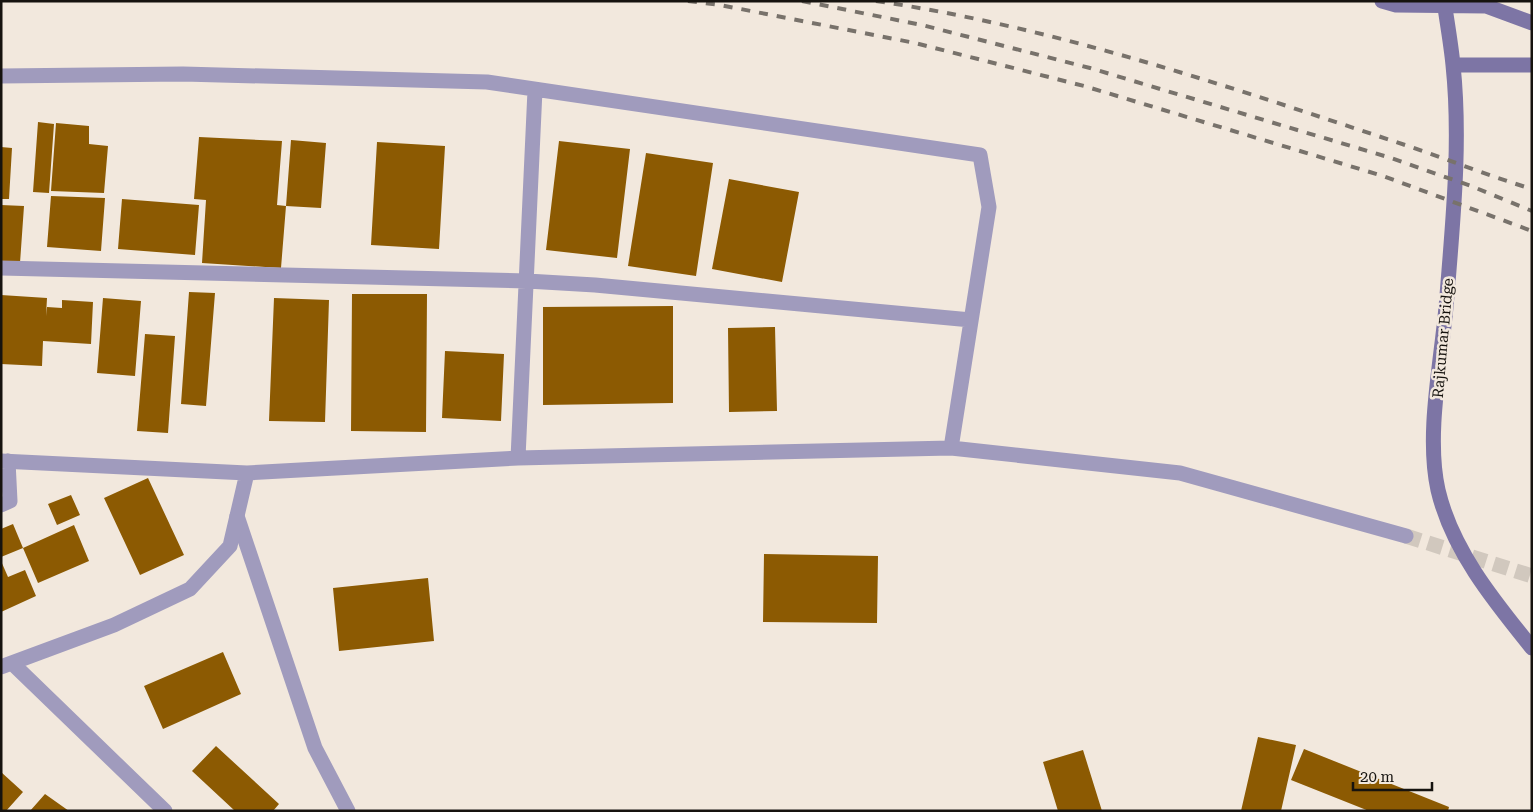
<svg xmlns="http://www.w3.org/2000/svg" width="1533" height="812" viewBox="0 0 1533 812" font-family="'Roboto Serif',serif">
	<style>
		.building { fill: #8c5a02 }
		.lines { fill: none; stroke-linecap: round; stroke-linejoin: round }
		.street-tunnel { stroke: #d1c8be; stroke-width: 15; stroke-dasharray: 15 8; stroke-linecap: butt }
		.lane { stroke: #a09bbd; stroke-width: 15 }
		.street { stroke: #a09bbd; stroke-width: 15 }
		.secondary { stroke: #7d75a5; stroke-width: 15 }
		.rail { stroke: #78726b; stroke-width: 4; stroke-dasharray: 9 9; stroke-linecap: butt }
		.labels { text-anchor: middle; dominant-baseline: central; stroke-width: 5; stroke-linejoin: round; paint-order: stroke }
		.street-label { font-size: 15px; fill: #16130f; stroke: #f2e8dd }
	</style>
	<rect width="100%" height="100%" fill="#f2e8dd"/>
	<path class="building" d="M 38,122 L 54,124 L 49,193 L 33,192 Z
		M 56,123 L 89,126 L 89,144 L 108,146 L 104,193 L 51,191 Z
		M 199,137 L 282,141 L 277,205 L 286,206 L 281,268 L 202,263 L 206,200 L 194,199 Z
		M 291,140 L 326,143 L 321,208 L 286,206 Z
		M 559,141 L 630,149 L 617,258 L 546,250 Z
		M 377,142 L 445,146 L 439,249 L 371,245 Z
		M 1,147 L 12,148 L 9,199 L 1,199 Z
		M 646,153 L 713,163 L 696,276 L 628,266 Z
		M 729,179 L 799,192 L 782,282 L 712,269 Z
		M 51,196 L 105,198 L 101,251 L 47,247 Z
		M 122,199 L 199,205 L 195,255 L 118,249 Z
		M 1,205 L 24,206 L 20,263 L 1,262 Z
		M 189,292 L 215,293 L 206,406 L 181,404 Z
		M 352,294 L 427,294 L 426,432 L 351,431 Z
		M 1,295 L 47,298 L 46,316 L 47,307 L 62,308 L 62,300 L 93,302 L 91,344 L 43,341 L 42,366 L 1,364 Z
		M 103,298 L 141,301 L 135,376 L 97,373 Z
		M 274,298 L 329,300 L 325,422 L 269,421 Z
		M 673,306 L 673,403 L 543,405 L 543,307 Z
		M 775,327 L 777,411 L 729,412 L 728,328 Z
		M 145,334 L 175,336 L 168,433 L 137,431 Z
		M 445,351 L 504,354 L 501,421 L 442,418 Z
		M 148,478 L 184,555 L 140,575 L 104,498 Z
		M 71,495 L 80,515 L 57,525 L 48,504 Z
		M 13,524 L 23,548 L 74,525 L 89,561 L 38,583 L 23,548 L 1,557 L 1,529 Z
		M 764,554 L 878,556 L 877,623 L 763,622 Z
		M 1,561 L 8,577 L 25,570 L 36,596 L 1,612 Z
		M 428,578 L 434,641 L 339,651 L 333,588 Z
		M 223,652 L 241,694 L 163,729 L 144,686 Z
		M 1258,737 L 1296,745 L 1281,811 L 1241,811 Z
		M 216,746 L 279,804 L 273,811 L 235,811 L 192,771 Z
		M 1304,749 L 1449,807 L 1448,811 L 1369,811 L 1291,780 Z
		M 1083,750 L 1102,811 L 1058,811 L 1043,762 Z
		M 1,772 L 23,792 L 6,811 L 1,811 Z
		M 45,794 L 69,811 L 30,811 Z"/>
	<g class="lines">
		<path class="street-tunnel" d="M 1406,536 L 1532,576"/>
		<path class="lane" d="M 237,516 L 315,748 L 348,811"/>
		<path class="street" d="M 1,76 L 183,74 L 487,82 L 980,155 L 989,207 L 951,448
			M 1,268 L 527,281 L 595,285 L 971,320
			M 518,458 L 535,90
			M 1,461 L 247,473 L 518,458 L 951,448 L 1180,473 L 1406,536
			M 1,505 L 10,501 L 8,461
			M 12,663 L 165,811
			M 1,667 L 114,625 L 190,589 L 230,546 L 247,473"/>
		<path class="secondary" d="M 1382,1 L 1396,5 L 1486,6 L 1532,23
			M 1444,1 C 1447,22 1451,44 1453,65 C 1461,141 1453,219 1447,295 C 1443,355 1425,432 1438,490 C 1452,550 1494,601 1532,648
			M 1454,65 L 1532,65"/>
		<path class="rail" d="M 688,1 L 720,5 L 915,43 L 1084,86 L 1383,176 L 1532,231
			M 802,1 L 922,25 L 1090,68 L 1391,158 L 1471,186 L 1532,211
			M 876,1 C 1054,27 1227,86 1396,142 C 1442,157 1486,175 1532,189"/>
	</g>
	<g class="labels">
		<g class="street-label">
			<text transform="translate(1443 338) rotate(-85)">Rajkumar Bridge</text>
		</g>
	</g>
	<rect width="1533" height="812" fill="none" stroke="#16130f" stroke-width="5"/>
	<path d="M1353 782v8h79v-8" fill="none" stroke="#16130f" stroke-width="2.5"/>
	<text x="1360" y="782" font-size="15" fill="#16130f" stroke="#f2e8dd" stroke-width="4" paint-order="stroke">20 m</text>
</svg>
